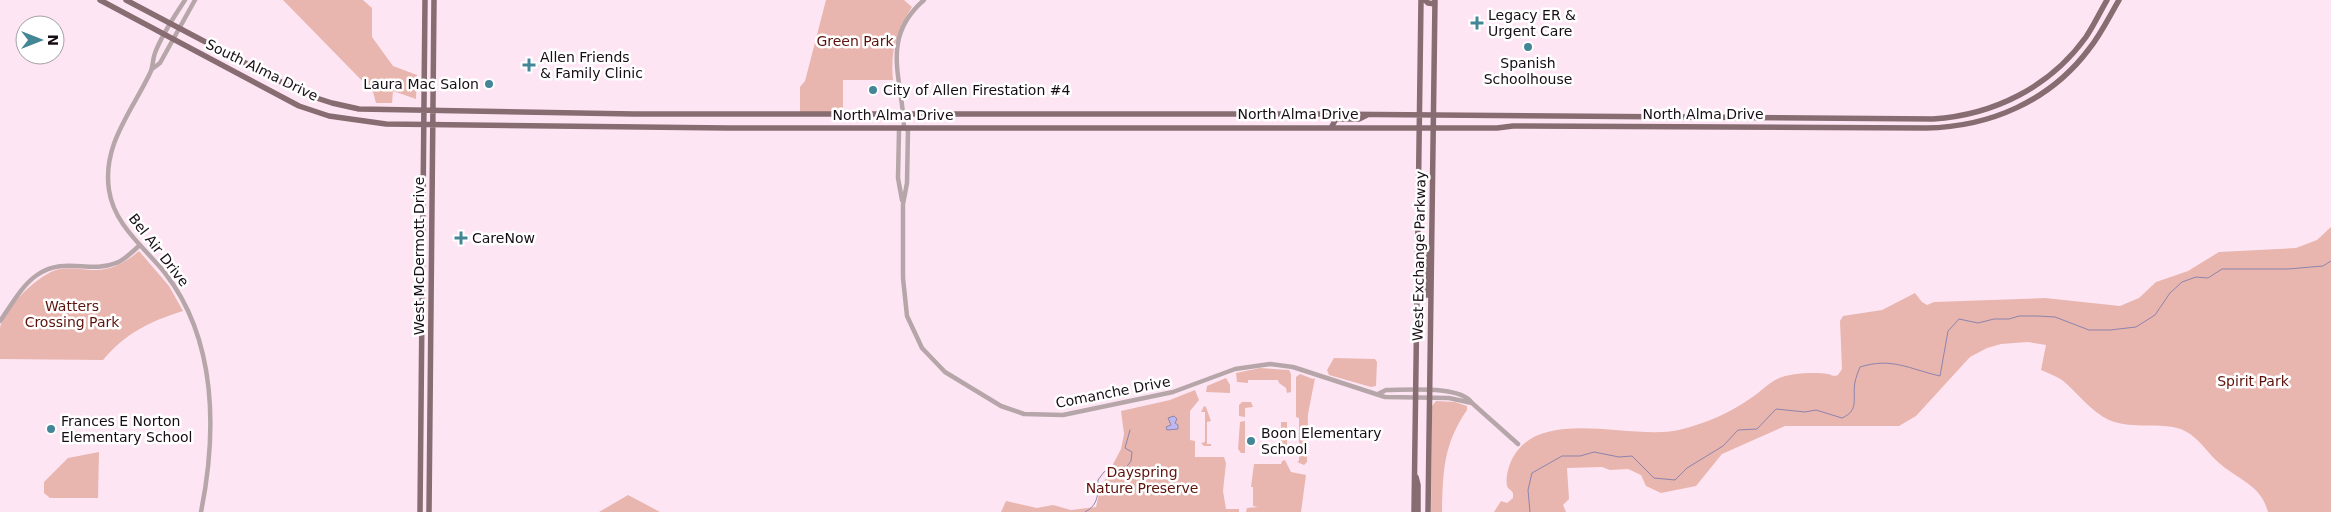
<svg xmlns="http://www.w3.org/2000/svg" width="2331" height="512" viewBox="0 0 2331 512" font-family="'DejaVu Sans',sans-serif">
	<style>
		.green { fill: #e8b6ae }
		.water { fill: #bfb7ef; stroke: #8d84ad }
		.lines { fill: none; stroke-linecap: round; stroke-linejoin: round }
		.stream { stroke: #8d84ad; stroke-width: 1 }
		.minor { stroke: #b6a6a9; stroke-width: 4.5 }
		.major { stroke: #876c71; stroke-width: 5.5 }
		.poi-dot { fill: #438696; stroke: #fff; stroke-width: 2 }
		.labels { text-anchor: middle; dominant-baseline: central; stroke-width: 5; stroke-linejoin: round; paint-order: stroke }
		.poi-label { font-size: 14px; fill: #170d14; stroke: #fff; text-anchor: start }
		.park-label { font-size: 14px; fill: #5d120b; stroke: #fff }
		.street-label { font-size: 14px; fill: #170d14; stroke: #fff }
	</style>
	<rect width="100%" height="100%" fill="#fee5f4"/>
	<path class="green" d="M 283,0 L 363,0 L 372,8 L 372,37 L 393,66 L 417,75 L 416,99 L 393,91 L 392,103 L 376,103 L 373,92 Z
		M 826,0 L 904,0 L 912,7 C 897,31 890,50 893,80 L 843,80 L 843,112 L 800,112 L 800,87 L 805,81 Z
		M 2331,227 L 2331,512 L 2268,512 C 2261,484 2236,479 2218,462 C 2203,448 2195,431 2173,427 C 2152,423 2130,429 2109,420 C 2090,411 2078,393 2062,380 C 2056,376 2048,373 2041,370 L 2046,345 L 2028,342 L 2001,344 L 1987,348 L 1970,357 L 1916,416 L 1899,426 L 1785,426 L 1722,454 L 1696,486 L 1661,493 L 1646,486 L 1641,475 L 1628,469 L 1610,470 L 1602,467 L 1567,468 L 1569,499 L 1563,505 L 1566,512 L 1494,512 L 1501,501 L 1507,503 L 1513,498 L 1513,493 C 1512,491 1510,490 1508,488 C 1504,481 1509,465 1512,459 C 1540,405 1630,441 1679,430 C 1704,424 1730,413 1751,398 C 1762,391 1770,381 1782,377 C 1795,373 1814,372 1828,374 C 1832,375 1834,377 1838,375 L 1842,369 L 1840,321 L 1843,316 L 1882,310 L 1915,293 L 1922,302 L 1927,305 L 1934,302 L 2045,298 L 2120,306 L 2139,298 L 2156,282 L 2188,271 L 2219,252 L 2296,248 L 2317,240 Z
		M 139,251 L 169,286 L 183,311 C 149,322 127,332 103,360 L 0,359 C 0,349 0,338 0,328 C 3,309 40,272 60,269 C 70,267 81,269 91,270 C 110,271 125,263 139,251 Z
		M 1334,358 L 1375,359 L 1377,362 L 1376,386 L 1371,387 L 1329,375 L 1327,370 Z
		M 1260,368 L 1289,370 L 1291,374 L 1291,392 L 1287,393 L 1286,388 L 1279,383 L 1278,380 L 1248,380 L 1248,383 L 1237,382 L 1236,373 Z
		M 1300,374 L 1313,379 L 1315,378 L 1308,414 L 1307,462 L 1304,465 L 1297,462 L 1299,461 L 1299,418 L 1296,417 L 1296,377 Z
		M 1226,378 L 1230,385 L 1230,393 L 1206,392 L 1207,386 Z
		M 1195,390 L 1199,400 L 1190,411 L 1190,440 L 1195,441 L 1195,457 L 1224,457 L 1226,463 L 1223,491 L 1226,509 L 1239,509 L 1239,512 L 1001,512 L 1006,501 L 1037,508 L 1053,505 L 1071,510 L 1096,507 L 1100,489 L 1121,449 L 1124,434 L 1121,411 L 1170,400 Z
		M 1436,401 L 1455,402 L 1467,406 L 1467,410 C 1443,445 1443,472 1442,512 L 1431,512 L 1432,406 Z
		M 1242,402 L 1251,402 L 1253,407 L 1245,408 L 1245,417 L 1239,416 L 1239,405 Z
		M 1204,406 L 1206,407 L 1211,421 L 1207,422 L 1207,444 L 1211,444 L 1211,446 L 1204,446 L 1201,443 L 1205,442 L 1205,412 L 1201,412 Z
		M 1245,421 L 1245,453 L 1241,453 L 1238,449 L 1240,422 Z
		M 1281,422 L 1287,422 L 1287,456 L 1281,456 Z
		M 99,452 L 98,498 L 50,498 L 44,493 L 44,482 L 68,458 Z
		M 1285,460 L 1291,472 L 1306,475 L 1301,512 L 1246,512 L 1247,508 L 1258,507 L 1253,506 L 1253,487 L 1251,487 L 1254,464 L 1281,464 L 1282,461 Z
		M 628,495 L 660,512 L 599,512 Z"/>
	<path class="water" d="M 1174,416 L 1177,419 L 1175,423 L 1178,425 L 1178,429 L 1167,430 L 1166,427 L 1171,425 L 1168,418 Z"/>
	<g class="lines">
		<path class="stream" d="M 1085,512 C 1099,505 1098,493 1098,480 L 1104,472 L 1109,469 L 1122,473 L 1131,461 L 1132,452 L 1125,448 L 1130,430
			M 1530,512 L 1528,490 L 1532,473 L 1562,456 L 1580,456 L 1594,452 L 1619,457 L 1632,456 L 1654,478 L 1675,480 L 1687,468 L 1723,446 L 1738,430 L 1757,429 L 1776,409 L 1805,412 L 1816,410 L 1842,418 C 1860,410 1852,398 1855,382 C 1856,377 1858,372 1860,367 C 1892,357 1909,369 1940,376 L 1948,331 L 1959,319 L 1978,323 L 1994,319 L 2009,319 L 2019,316 L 2037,316 L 2055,317 L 2089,330 L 2110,330 L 2136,327 L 2155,315 L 2170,293 L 2182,282 L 2196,277 L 2208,278 L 2222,269 L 2288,269 L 2323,266 L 2331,261"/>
		<path class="minor" d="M 185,0 C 174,17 162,34 155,53 C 153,58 153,65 151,71 C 133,110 102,144 109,190 C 114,225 144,247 165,273 C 217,340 217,432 201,512
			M 924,0 C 879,39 903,79 904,128 L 908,130 L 907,183 L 903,204 L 903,278 L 907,316 L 922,348 L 945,372 L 1001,406 L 1024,414 L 1063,415 L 1173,392 L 1235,369 L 1270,364 L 1293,367 L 1385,397 L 1449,398 L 1472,403
			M 152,69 L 160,63 L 195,0
			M 902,200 L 898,178 L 899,130 L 902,128
			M 0,321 C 11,306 21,286 37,275 C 65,256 89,274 116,263 C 125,260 133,251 140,245
			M 1378,394 L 1386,390 C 1407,390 1461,385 1472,403 L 1518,444"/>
		<path class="major" d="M 100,0 L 299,106 L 329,116 L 386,124 L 728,128 L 1497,128 L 1513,126 L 1926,128 C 1990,127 2050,101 2089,49 C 2101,34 2109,17 2119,0
			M 126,0 L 304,94 L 332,103 L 359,109 L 634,114 L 1317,114 L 1933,119 C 1994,115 2050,87 2086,37 C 2094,25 2100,12 2107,0
			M 1425,0 L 1428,3 L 1435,4
			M 1332,126 L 1336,119 L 1359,119 L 1367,115
			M 1418,243 L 1424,244 L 1426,248 L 1427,295
			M 1416,477 L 1418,485 L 1418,512
			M 420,512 L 425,0
			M 429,512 L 434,0
			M 1414,512 L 1421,0
			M 1428,512 L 1435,0"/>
	</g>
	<g class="poi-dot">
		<path d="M1474.5 15.5h5v5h5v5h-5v5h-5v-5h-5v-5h5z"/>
		<circle cx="1528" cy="47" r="5"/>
		<path d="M526.5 57.5h5v5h5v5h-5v5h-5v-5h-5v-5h5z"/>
		<circle cx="489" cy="84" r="5"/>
		<circle cx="873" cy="90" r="5"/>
		<path d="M458.5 230.5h5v5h5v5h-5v5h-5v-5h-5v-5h5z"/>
		<circle cx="51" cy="429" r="5"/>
		<circle cx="1251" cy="441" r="5"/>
	</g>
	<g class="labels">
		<g class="poi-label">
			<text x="1488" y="15">Legacy ER &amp;<tspan x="1488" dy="16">Urgent Care</tspan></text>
			<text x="540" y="57">Allen Friends<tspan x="540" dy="16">&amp; Family Clinic</tspan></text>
			<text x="1528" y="63" text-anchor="middle">Spanish<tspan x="1528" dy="16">Schoolhouse</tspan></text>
			<text x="479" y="84" text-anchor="end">Laura Mac Salon</text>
			<text x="883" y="90">City of Allen Firestation #4</text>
			<text x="472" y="238">CareNow</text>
			<text x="61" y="421">Frances E Norton<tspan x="61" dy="16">Elementary School</tspan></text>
			<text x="1261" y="433">Boon Elementary<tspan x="1261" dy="16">School</tspan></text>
		</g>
		<g class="park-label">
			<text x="855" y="41">Green Park</text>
			<text x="72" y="306">Watters<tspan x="72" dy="16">Crossing Park</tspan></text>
			<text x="2253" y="381">Spirit Park</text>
			<text x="1142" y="472">Dayspring<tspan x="1142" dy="16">Nature Preserve</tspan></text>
		</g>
		<g class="street-label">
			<text transform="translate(262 70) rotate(26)">South Alma Drive</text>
			<text x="1298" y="114">North Alma Drive</text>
			<text x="1703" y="114">North Alma Drive</text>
			<text x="893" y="115">North Alma Drive</text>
			<text transform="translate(159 250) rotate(52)">Bel Air Drive</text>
			<text transform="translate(419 256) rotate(-90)">West McDermott Drive</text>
			<text transform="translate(1419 256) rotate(-89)">West Exchange Parkway</text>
			<text transform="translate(1113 392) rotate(-11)">Comanche Drive</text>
		</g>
	</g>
	<g transform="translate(40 40) rotate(90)"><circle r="24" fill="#ffffff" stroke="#a29ea1"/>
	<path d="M0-4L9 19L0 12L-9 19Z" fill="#438696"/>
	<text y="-8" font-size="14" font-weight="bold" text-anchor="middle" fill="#170d14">N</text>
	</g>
</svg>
